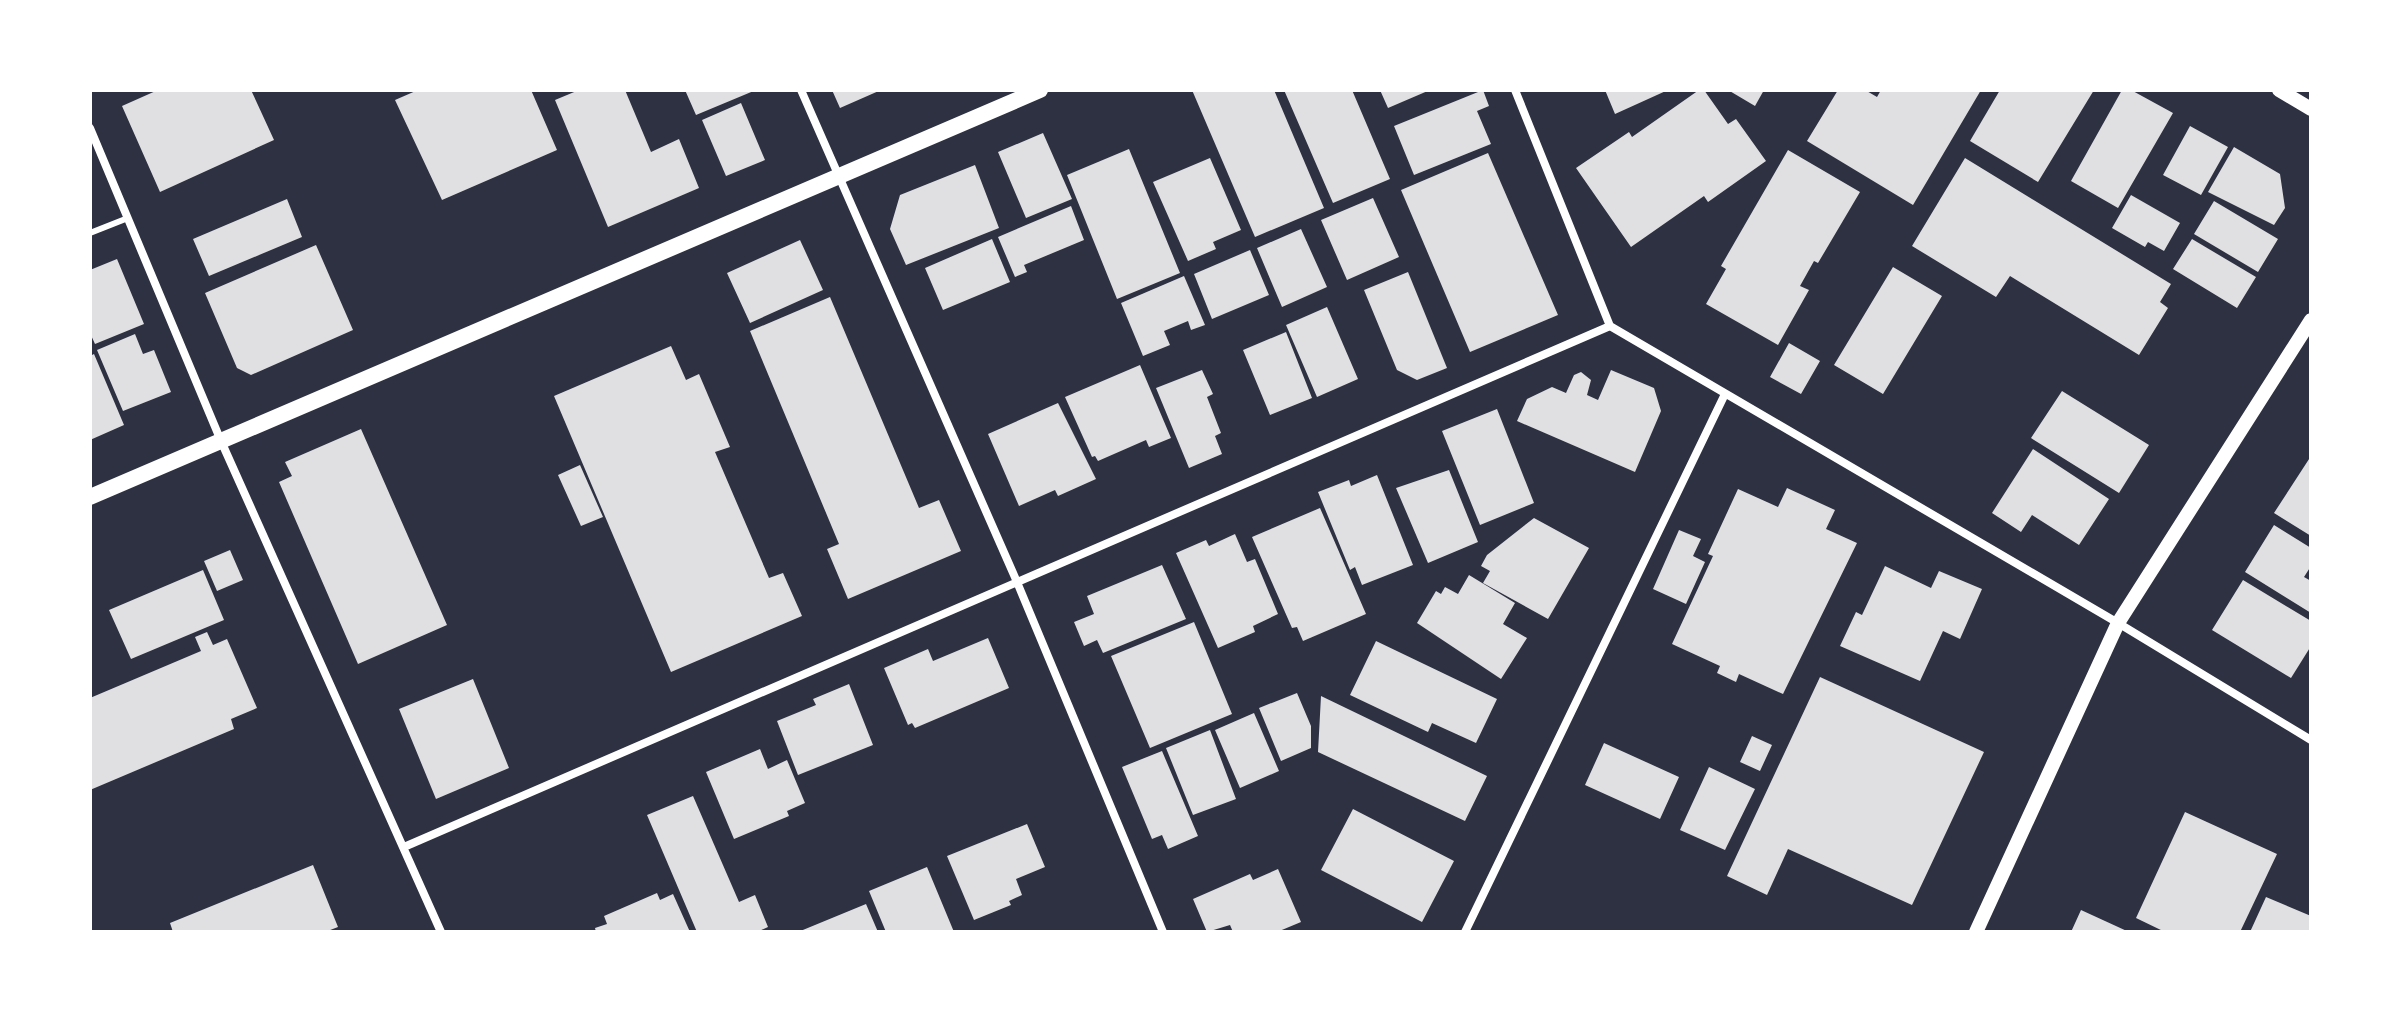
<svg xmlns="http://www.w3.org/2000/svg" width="2401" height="1022" viewBox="0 0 2401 1022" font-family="'DejaVu Sans',sans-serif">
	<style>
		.building { fill: #e0e0e3 }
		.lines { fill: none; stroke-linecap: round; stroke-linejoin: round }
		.service { stroke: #fff; stroke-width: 6 }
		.minor { stroke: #fff; stroke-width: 8 }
		.tertiary { stroke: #fff; stroke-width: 14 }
		.secondary { stroke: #fff; stroke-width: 16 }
	</style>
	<rect width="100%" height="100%" fill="#2d3142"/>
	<path class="building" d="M 158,90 L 251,90 L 274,140 L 160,192 L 122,106 Z
		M 418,90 L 531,90 L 557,150 L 442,200 L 395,100 Z
		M 579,90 L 625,90 L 651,152 L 679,139 L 699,188 L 608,227 L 555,100 Z
		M 685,90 L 756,90 L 696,115 Z
		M 832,90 L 881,90 L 840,108 Z
		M 1192,90 L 1274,90 L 1324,208 L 1255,237 Z
		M 1284,90 L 1352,90 L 1390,179 L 1333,203 Z
		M 1380,90 L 1430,90 L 1388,108 Z
		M 1483,90 L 1489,106 L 1477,111 L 1491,144 L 1414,175 L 1394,126 Z
		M 1605,90 L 1668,90 L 1615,114 Z
		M 1699,90 L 1704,90 L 1728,124 L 1736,119 L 1766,161 L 1708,202 L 1704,196 L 1631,247 L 1576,168 L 1629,132 L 1632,137 Z
		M 1728,90 L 1764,90 L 1755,106 Z
		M 1838,90 L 1865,90 L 1877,97 L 1881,90 L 1981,90 L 1913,205 L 1807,141 Z
		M 2000,90 L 2094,90 L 2038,182 L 1970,141 Z
		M 2122,90 L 2131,90 L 2173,113 L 2118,208 L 2071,181 Z
		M 741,103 L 765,160 L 726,176 L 702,120 Z
		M 2190,126 L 2228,147 L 2201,195 L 2163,175 Z
		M 1043,133 L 1072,199 L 1026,218 L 998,152 Z
		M 2234,147 L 2280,174 L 2285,208 L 2274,225 L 2208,192 Z
		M 1129,149 L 1180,273 L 1117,299 L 1067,175 Z
		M 1788,150 L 1860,192 L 1818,263 L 1814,261 L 1800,286 L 1809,290 L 1778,345 L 1706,304 L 1726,269 L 1721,266 Z
		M 1488,153 L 1558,315 L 1470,352 L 1401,190 Z
		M 1210,158 L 1241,230 L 1213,242 L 1216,249 L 1188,261 L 1153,182 Z
		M 1965,158 L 2171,284 L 2160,302 L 2168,308 L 2139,355 L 2010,276 L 1996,297 L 1912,246 Z
		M 975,165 L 999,228 L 906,265 L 890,229 L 900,195 Z
		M 2131,195 L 2180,223 L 2164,251 L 2148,242 L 2145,247 L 2112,228 Z
		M 1373,198 L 1399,257 L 1347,280 L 1321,220 Z
		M 287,199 L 302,237 L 209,276 L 193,239 Z
		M 2214,201 L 2278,239 L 2258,272 L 2194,234 Z
		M 1071,206 L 1084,240 L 1024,265 L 1027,272 L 1015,277 L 998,237 Z
		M 1301,229 L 1327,287 L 1282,307 L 1257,248 Z
		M 992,239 L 1010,282 L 943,310 L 925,268 Z
		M 2192,239 L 2256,277 L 2237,308 L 2173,269 Z
		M 800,240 L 823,290 L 750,323 L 727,273 Z
		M 316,245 L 353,330 L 251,375 L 237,368 L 205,293 Z
		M 1250,250 L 1269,295 L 1212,319 L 1194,274 Z
		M 117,259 L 144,324 L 95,344 L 90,333 L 90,270 Z
		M 1893,267 L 1942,296 L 1883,394 L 1834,365 Z
		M 1408,272 L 1447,368 L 1417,380 L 1397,370 L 1364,290 Z
		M 1184,276 L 1205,325 L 1191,330 L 1188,321 L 1164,331 L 1170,345 L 1143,356 L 1121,303 Z
		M 830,297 L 919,508 L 939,500 L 961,551 L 848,599 L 827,549 L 839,544 L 750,331 Z
		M 1327,307 L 1358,379 L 1317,397 L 1286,325 Z
		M 1286,332 L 1312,398 L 1270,415 L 1243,350 Z
		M 135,334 L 143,354 L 154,350 L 171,392 L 123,411 L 97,350 Z
		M 1789,343 L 1820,361 L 1801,394 L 1770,377 Z
		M 671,346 L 686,380 L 699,374 L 730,447 L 715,452 L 769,578 L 783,573 L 802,616 L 671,672 L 554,396 Z
		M 94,354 L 124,425 L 90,440 L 90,356 Z
		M 1140,365 L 1171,438 L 1149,447 L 1146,440 L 1098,461 L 1095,456 L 1092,457 L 1065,397 Z
		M 1202,370 L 1213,394 L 1207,397 L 1221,433 L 1215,436 L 1222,454 L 1189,468 L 1156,388 Z
		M 1611,370 L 1654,388 L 1661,411 L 1635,472 L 1517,421 L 1527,399 L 1552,387 L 1566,393 L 1574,375 L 1581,372 L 1591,380 L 1587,395 L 1598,400 Z
		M 2062,391 L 2149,445 L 2119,493 L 2031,438 Z
		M 1058,403 L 1096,479 L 1058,496 L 1055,490 L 1019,506 L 988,434 Z
		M 1497,409 L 1534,503 L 1480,525 L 1442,431 Z
		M 361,429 L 447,625 L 358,664 L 279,482 L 292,476 L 285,462 Z
		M 2033,449 L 2109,499 L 2079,545 L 2032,515 L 2021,532 L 1992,513 Z
		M 2311,456 L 2311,536 L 2274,513 Z
		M 580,465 L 603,517 L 581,526 L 558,475 Z
		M 1449,470 L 1478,542 L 1428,563 L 1396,488 Z
		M 1377,475 L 1413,565 L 1362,585 L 1355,567 L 1350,570 L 1318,492 L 1349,480 L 1351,486 Z
		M 1787,488 L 1835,510 L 1826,529 L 1857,543 L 1783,694 L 1739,674 L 1736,682 L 1717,673 L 1720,666 L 1672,644 L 1713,556 L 1708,554 L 1738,489 L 1778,507 Z
		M 1320,508 L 1366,614 L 1303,641 L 1297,627 L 1292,628 L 1252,537 Z
		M 1534,518 L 1589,548 L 1548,619 L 1483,583 L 1490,571 L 1481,566 L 1487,555 Z
		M 2274,525 L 2311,548 L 2311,566 L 2304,577 L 2311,581 L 2311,613 L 2245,572 Z
		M 1679,530 L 1701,539 L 1693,556 L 1705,562 L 1686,604 L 1653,589 Z
		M 1235,534 L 1247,562 L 1255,559 L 1278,614 L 1253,626 L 1255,632 L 1218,648 L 1176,553 L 1206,540 L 1209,546 Z
		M 230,550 L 243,580 L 217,591 L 204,561 Z
		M 1162,565 L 1186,619 L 1103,653 L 1097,640 L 1084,646 L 1074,622 L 1094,614 L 1087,596 Z
		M 1885,566 L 1931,588 L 1939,571 L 1982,589 L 1960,639 L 1943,631 L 1920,681 L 1840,646 L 1856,612 L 1862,615 Z
		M 203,570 L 224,620 L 131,659 L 109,610 Z
		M 1469,575 L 1515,603 L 1503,624 L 1527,638 L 1501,679 L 1417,623 L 1436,591 L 1441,594 L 1445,587 L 1458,594 Z
		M 2243,580 L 2311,621 L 2311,646 L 2291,678 L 2212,630 Z
		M 1194,622 L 1232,714 L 1150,748 L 1111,656 Z
		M 207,632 L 213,645 L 227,639 L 257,708 L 231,719 L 234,729 L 90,790 L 90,698 L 201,651 L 195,637 Z
		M 988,638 L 1009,688 L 915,728 L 912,723 L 908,725 L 884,668 L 928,649 L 933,661 Z
		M 1376,641 L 1497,699 L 1476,743 L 1432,723 L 1428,732 L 1350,695 Z
		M 1820,677 L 1984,752 L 1912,905 L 1788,849 L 1767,895 L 1727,876 Z
		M 473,679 L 509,768 L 436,799 L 399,709 Z
		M 849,684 L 873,745 L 798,775 L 777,721 L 816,705 L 813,699 Z
		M 1297,693 L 1311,726 L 1311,748 L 1281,761 L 1259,708 Z
		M 1321,696 L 1487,776 L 1465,821 L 1318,752 Z
		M 1254,713 L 1279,771 L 1240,788 L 1215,730 Z
		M 1210,730 L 1236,799 L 1193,815 L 1166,748 Z
		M 1752,736 L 1772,745 L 1760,771 L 1740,762 Z
		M 1604,743 L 1679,777 L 1660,819 L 1585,785 Z
		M 760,749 L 768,769 L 787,760 L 805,803 L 787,811 L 789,816 L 734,839 L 706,772 Z
		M 1162,751 L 1198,836 L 1168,849 L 1162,835 L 1152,839 L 1122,767 Z
		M 1709,767 L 1755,789 L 1725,850 L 1680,830 Z
		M 693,796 L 739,902 L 755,895 L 768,927 L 757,932 L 697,932 L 647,815 Z
		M 1353,809 L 1454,861 L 1422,922 L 1321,870 Z
		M 2185,812 L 2277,854 L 2240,932 L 2165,932 L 2136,918 Z
		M 1027,824 L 1045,867 L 1016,879 L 1022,895 L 1009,901 L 1011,905 L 974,920 L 947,856 Z
		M 313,865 L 338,927 L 325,932 L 173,932 L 170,923 Z
		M 927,867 L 954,932 L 886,932 L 869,891 Z
		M 1278,869 L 1301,922 L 1277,932 L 1233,932 L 1230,925 L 1207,932 L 1193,899 L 1250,874 L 1253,880 Z
		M 657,893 L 660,900 L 673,894 L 690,932 L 596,932 L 595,928 L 607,924 L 604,916 Z
		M 2266,897 L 2311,916 L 2311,932 L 2250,932 Z
		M 866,904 L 878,932 L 798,932 Z
		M 2081,910 L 2129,932 L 2071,932 Z"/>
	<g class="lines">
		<path class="service" d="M 90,233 L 128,218"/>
		<path class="minor" d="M 801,90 L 1017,582 L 1163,932
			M 1515,90 L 1610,326 L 2118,623 L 2311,740
			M 90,128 L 221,441 L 441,932
			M 404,847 L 1610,326
			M 1465,932 L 1725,394"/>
		<path class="tertiary" d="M 2279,90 L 2311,109
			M 1976,932 L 2118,623 L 2311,320"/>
		<path class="secondary" d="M 90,497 L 1040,90"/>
	</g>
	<rect width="2401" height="1022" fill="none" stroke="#ffffff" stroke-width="184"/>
</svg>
